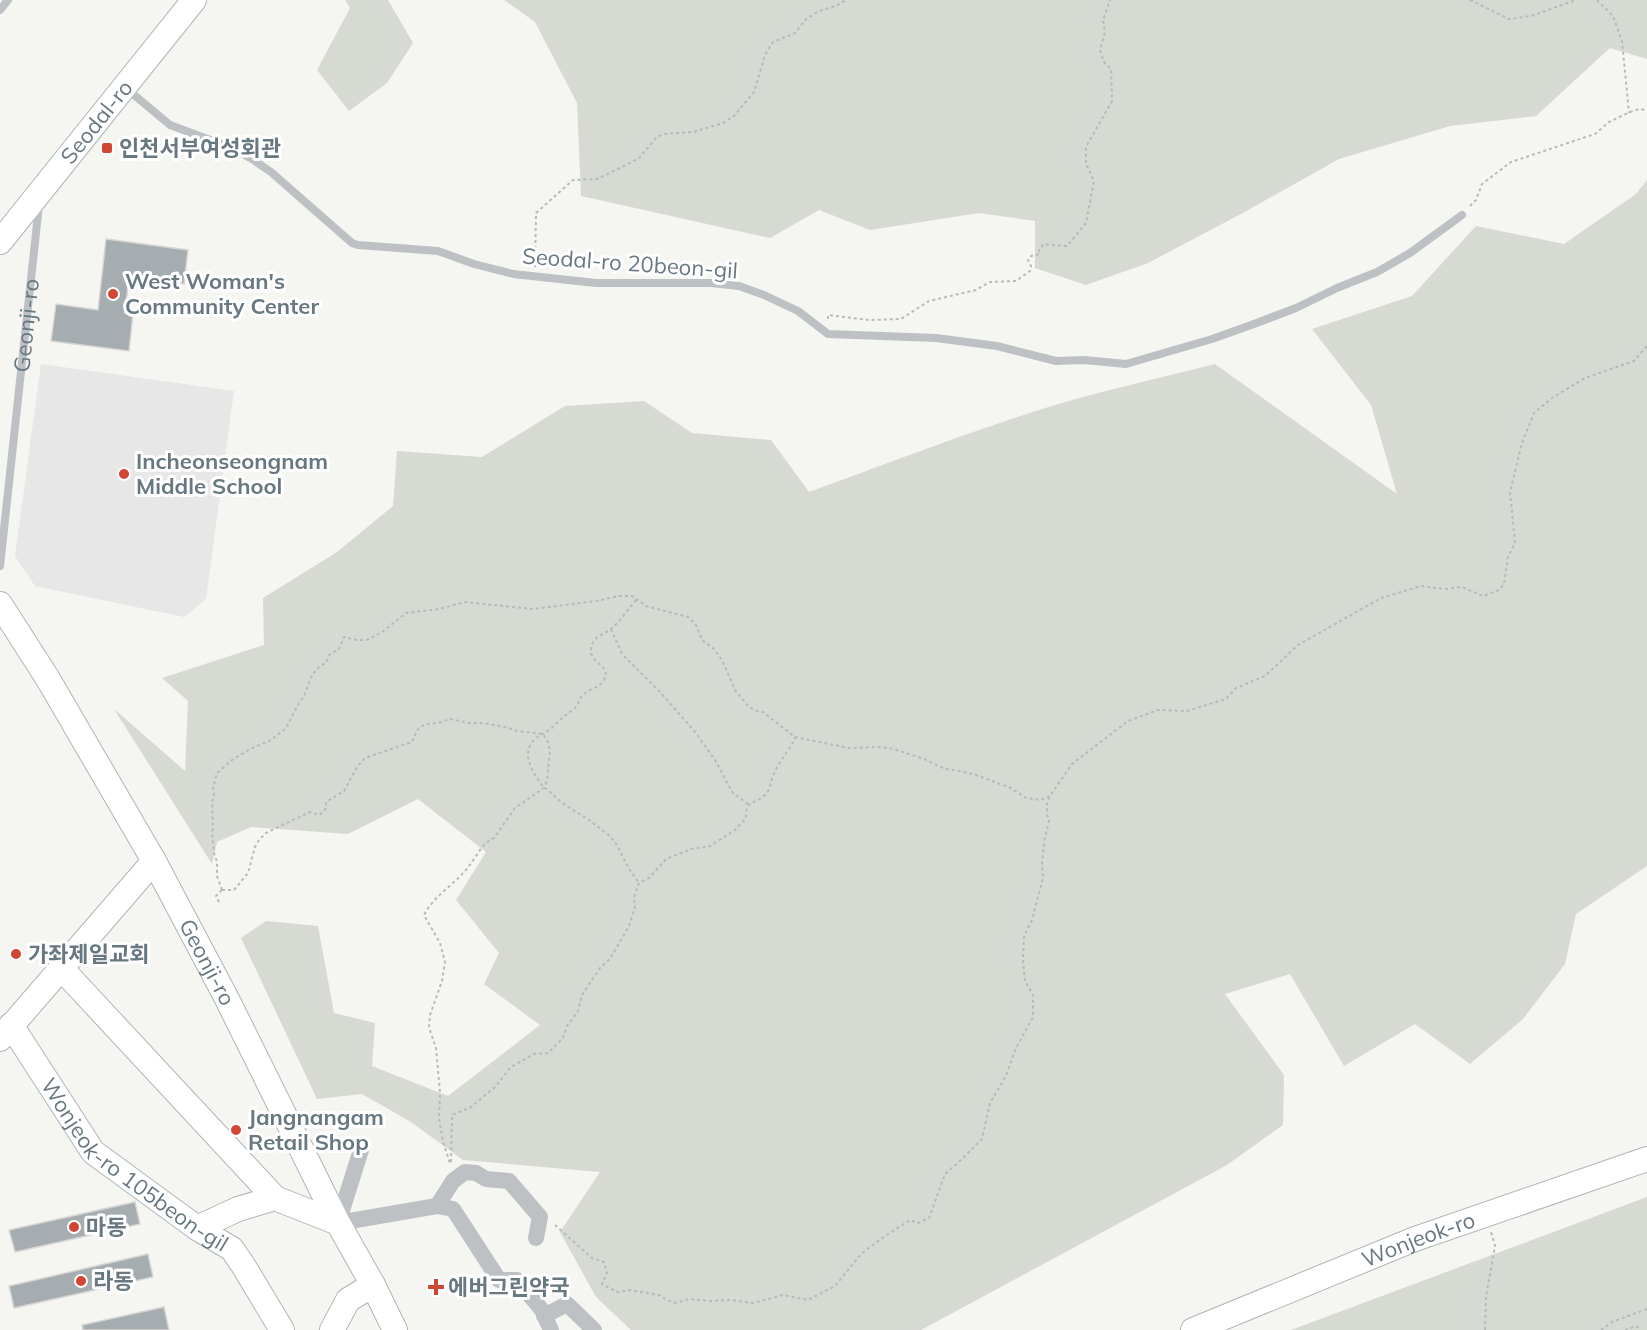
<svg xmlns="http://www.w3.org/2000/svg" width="1647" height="1330" viewBox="0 0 1647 1330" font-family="Mulish,'Noto Sans KR',sans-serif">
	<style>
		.built { fill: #e6e7e6 }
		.green { fill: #d6dad2 }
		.building { fill: #a5adb1; stroke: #d7d6d5; stroke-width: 1.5 }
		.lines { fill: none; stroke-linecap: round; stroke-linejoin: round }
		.secondary-casing { stroke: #afb5b8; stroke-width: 26 }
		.path { stroke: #b7babc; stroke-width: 2; stroke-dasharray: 3 3; stroke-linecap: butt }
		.lane { stroke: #bdc1c4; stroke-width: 8 }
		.street { stroke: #bdc1c4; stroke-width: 16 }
		.secondary { stroke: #fff; stroke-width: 24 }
		.poi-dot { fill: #d14736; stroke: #fff; stroke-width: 2 }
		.labels { text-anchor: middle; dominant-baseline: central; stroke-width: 6; stroke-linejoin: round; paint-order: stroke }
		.street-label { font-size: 22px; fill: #677880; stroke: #fff }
		.poi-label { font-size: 22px; font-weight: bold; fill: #677880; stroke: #fff; text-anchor: start }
	</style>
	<rect width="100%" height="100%" fill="#f5f5f2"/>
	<path class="built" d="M 41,364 L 234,391 L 206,599 L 184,617 L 35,586 L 15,556 Z"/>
	<path class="green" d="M 345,0 L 388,0 L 413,43 L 387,83 L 349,111 L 317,70 L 350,8 Z
		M 504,0 L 1647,0 L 1647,59 L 1610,48 L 1536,116 L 1450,126 L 1339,159 L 1241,214 L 1148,263 L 1086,285 L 1035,268 L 1035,221 L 979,213 L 870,230 L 819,210 L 770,238 L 581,196 L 577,103 L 535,22 Z
		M 1647,180 L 1647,866 L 1576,914 L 1565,964 L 1523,1019 L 1470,1064 L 1415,1024 L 1344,1066 L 1290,974 L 1225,994 L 1284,1075 L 1283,1125 L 1227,1165 L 921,1330 L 631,1330 L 596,1297 L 560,1232 L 600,1172 L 463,1160 L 411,1122 L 362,1094 L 317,1099 L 241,938 L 266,921 L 318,926 L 334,1013 L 375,1023 L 372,1066 L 448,1096 L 540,1025 L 484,984 L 499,953 L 456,900 L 486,852 L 418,799 L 348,834 L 251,827 L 217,842 L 212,864 L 114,709 L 185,771 L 188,701 L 162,678 L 264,645 L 263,598 L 337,552 L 393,506 L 397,451 L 482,457 L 565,406 L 644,401 L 692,433 L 771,440 L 809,492 C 886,464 963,434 1042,409 C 1099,391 1157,379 1215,364 L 1397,494 L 1371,405 L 1312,329 L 1412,296 L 1476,226 L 1564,244 L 1636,194 Z
		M 1647,1197 L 1647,1330 L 1291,1330 Z"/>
	<path class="building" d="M 106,239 L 188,250 L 184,284 L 129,277 L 125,313 L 133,314 L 129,351 L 51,341 L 56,304 L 98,310 Z
		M 135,1202 L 140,1224 L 15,1252 L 9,1230 Z
		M 148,1254 L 153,1277 L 14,1308 L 9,1286 Z
		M 164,1307 L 169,1330 L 83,1330 L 82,1325 Z"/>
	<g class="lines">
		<g class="secondary-casing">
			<g id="secondary">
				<path id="s2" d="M 0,242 L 194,0"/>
				<path id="s3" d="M 0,604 L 48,679 L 154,861 L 227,999 L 338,1223 L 373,1285 L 395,1330"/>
				<path d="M 61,968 L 275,1198 L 338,1223"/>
				<path id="s4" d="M 11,1025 L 93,1152 L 197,1228 L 232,1249 L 243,1265 L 282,1330"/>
				<path d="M 0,1039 L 154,861"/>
				<path d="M 197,1228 L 238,1209 L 275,1198"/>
				<path d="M 332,1330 L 348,1300 L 373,1285"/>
				<path id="s5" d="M 1193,1330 L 1415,1239 L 1647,1159"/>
			</g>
		</g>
		<path class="path" d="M 1470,0 L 1509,19 L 1531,16 L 1576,0
			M 1597,0 L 1613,16 L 1622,41 L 1629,113
			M 1470,206 L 1476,200 L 1482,184 L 1511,162 L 1595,134 L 1609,122 L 1630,112 L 1639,109 L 1647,110
			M 535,267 L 536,213 L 573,180 L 597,179 L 622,167 L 639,158 L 657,137 L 664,134 L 693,132 L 723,123 L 734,116 L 754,92 L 765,55 L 773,42 L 795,33 L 806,19 L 819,11 L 836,6 L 846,0
			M 828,319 L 828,315 L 869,320 L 901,319 L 929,301 L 976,290 L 990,282 L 1016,281 L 1030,271 L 1031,266 L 1028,260 L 1031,256 L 1040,254 L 1039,250 L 1044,244 L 1067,246 L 1086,223 L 1094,181 L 1086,164 L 1086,147 L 1112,101 L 1111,69 L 1104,62 L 1100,50 L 1105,32 L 1103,20 L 1110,0
			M 636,600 C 629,608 620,621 612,628 C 605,635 592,635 591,650 C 590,664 612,665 604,680 C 599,688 591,688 585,693 C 580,696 579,704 575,708 C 567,714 560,719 554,726 C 548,732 541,734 535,739 C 519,754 534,774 544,788 L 547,789 L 562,803 L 589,820 L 610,836 L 617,845 L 629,869 L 639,883
			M 611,629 L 622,654 L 660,692 L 696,733 L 715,760 L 730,788 L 733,793 L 748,804
			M 222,890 L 234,890 L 248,873 L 255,847 L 259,840 L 266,833 L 276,828 L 310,812 L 319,815 C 325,811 327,809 326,802 L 344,791 L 357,767 L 365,758 L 412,742 L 417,730 L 425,724 L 438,723 L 450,719 L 469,723 L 483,723 L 505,727 L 517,731 L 543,734 L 548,742 L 550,751 L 547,780 L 544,788 L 515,808 L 494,838 C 482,843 477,856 469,866 C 456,884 434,895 424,915 L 440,943 L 445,962 L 442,981 L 430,1015 L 429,1027 L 436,1048 L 440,1092 L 439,1118 L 443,1142 L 450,1163
			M 222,890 L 217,876 L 217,862 L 214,853 L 212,832 L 213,828 L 212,802 L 214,795 L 213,788 L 217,773 L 232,760 L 250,749 L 271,740 L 286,728 L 299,703 L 304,696 L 312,675 L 320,666 L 326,663 L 330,654 L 339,649 L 344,637 L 356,640 L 366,640 L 381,633 L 406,613 L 439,609 L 465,602 L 533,609 L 597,601 L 618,596 L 632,596 L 646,606 L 688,617 L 696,625 L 702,640 L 714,649 L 722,660 L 735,690 L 748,706 L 757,711 L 763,712 L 795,737 L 849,748 L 880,747 L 894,749 L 924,759 L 945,769 L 955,770 L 976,775 L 1011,788 L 1026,798 L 1040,800 L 1050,796
			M 219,902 L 216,896 L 222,890
			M 451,1162 L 452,1115 L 471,1107 L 495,1087 L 511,1067 L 534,1054 L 548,1053 L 563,1038 L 567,1026 L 578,1011 L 582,995 L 600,968 L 610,959 L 629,926 L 635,907 L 634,897 L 639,883 L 649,878 L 666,859 L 691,849 L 710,846 L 735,830 L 746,818 C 745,799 755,805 765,795 C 771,789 770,781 774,774 C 779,762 787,752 794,741 L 795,737
			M 555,1225 L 592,1258 L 604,1262 L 607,1273 L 602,1284 L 617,1292 L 630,1290 L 659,1295 L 667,1300 L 676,1303 L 689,1299 L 710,1301 L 731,1300 L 753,1303 L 783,1295 L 808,1300 L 835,1286 L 861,1254 L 885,1236 L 910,1220 L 918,1223 L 929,1218 L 945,1174 L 961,1160 L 982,1139 L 990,1103 L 1006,1076 L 1015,1050 L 1033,1017 L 1033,995 L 1025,981 L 1023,959 L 1024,936 L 1032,920 L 1043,878 L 1042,864 L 1044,842 L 1049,821 L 1047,814 L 1047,803 L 1050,796 L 1072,764 L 1128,721 L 1158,710 L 1187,711 L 1226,699 L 1236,688 L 1265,676 L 1298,645 L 1381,598 L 1421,586 L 1445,589 L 1462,587 L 1483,596 L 1499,590 L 1504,584 L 1508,557 L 1515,543 L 1510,492 L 1522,443 L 1534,413 L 1552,398 L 1585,378 L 1634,361 L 1647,346
			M 1485,1330 L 1486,1297 L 1495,1246 L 1491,1232
			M 1601,1330 L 1612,1322 L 1647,1309
			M 1625,1330 L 1636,1326 L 1641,1330"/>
		<g class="lane">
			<path d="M 0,10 L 8,0"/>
			<path d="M 127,89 L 170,125 L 232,148 L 252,159 L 271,172 L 352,243 L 358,245 L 438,251 L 474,264 L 513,274 L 596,283 L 711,283 L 739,286 L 764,295 L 798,311 L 828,334 L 936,338 L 997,346 L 1056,361 L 1084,360 L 1126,364 L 1212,339 L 1254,324 L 1296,308 L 1337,288 L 1377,272 L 1410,253 L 1462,215"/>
			<path id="s1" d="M 0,566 L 39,205"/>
		</g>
		<path class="street" d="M 361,1150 L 338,1223 L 437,1206 L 453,1181 L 465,1172 L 476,1173 L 486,1179 L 509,1181 L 540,1217 L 536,1238
			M 437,1206 L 453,1209 L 499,1280 L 517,1280 L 542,1310 L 551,1330
			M 544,1316 L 567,1304 L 594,1330"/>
		<use href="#secondary" class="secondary"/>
	</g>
	<g class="poi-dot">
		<rect x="101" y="142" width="12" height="12" rx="3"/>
		<circle cx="113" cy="294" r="6"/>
		<circle cx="124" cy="474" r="6"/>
		<circle cx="16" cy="954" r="6"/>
		<circle cx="236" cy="1130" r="6"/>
		<circle cx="74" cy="1227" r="6"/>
		<circle cx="81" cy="1281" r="6"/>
		<path d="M433 1278h6v6h6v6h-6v6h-6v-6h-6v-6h6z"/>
	</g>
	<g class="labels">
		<g class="street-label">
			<text stroke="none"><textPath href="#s2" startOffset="154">Seodal-ro</textPath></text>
			<text transform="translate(630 263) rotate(4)">Seodal-ro 20beon-gil</text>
			<text stroke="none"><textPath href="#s1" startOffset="242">Geonji-ro</textPath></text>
			<text stroke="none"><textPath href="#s3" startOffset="414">Geonji-ro</textPath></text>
			<text stroke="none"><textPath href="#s4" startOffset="190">Wonjeok-ro 105beon-gil</textPath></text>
			<text stroke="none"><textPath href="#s5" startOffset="243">Wonjeok-ro</textPath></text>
		</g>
		<g class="poi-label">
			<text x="119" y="148">인천서부여성회관</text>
			<text x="125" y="281">West Woman's<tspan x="125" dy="25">Community Center</tspan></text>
			<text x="136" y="461">Incheonseongnam<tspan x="136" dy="25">Middle School</tspan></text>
			<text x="28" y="954">가좌제일교회</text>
			<text x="248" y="1117">Jangnangam<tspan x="248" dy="25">Retail Shop</tspan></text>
			<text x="86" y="1227">마동</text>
			<text x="93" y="1281">라동</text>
			<text x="448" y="1287">에버그린약국</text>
		</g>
	</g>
</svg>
